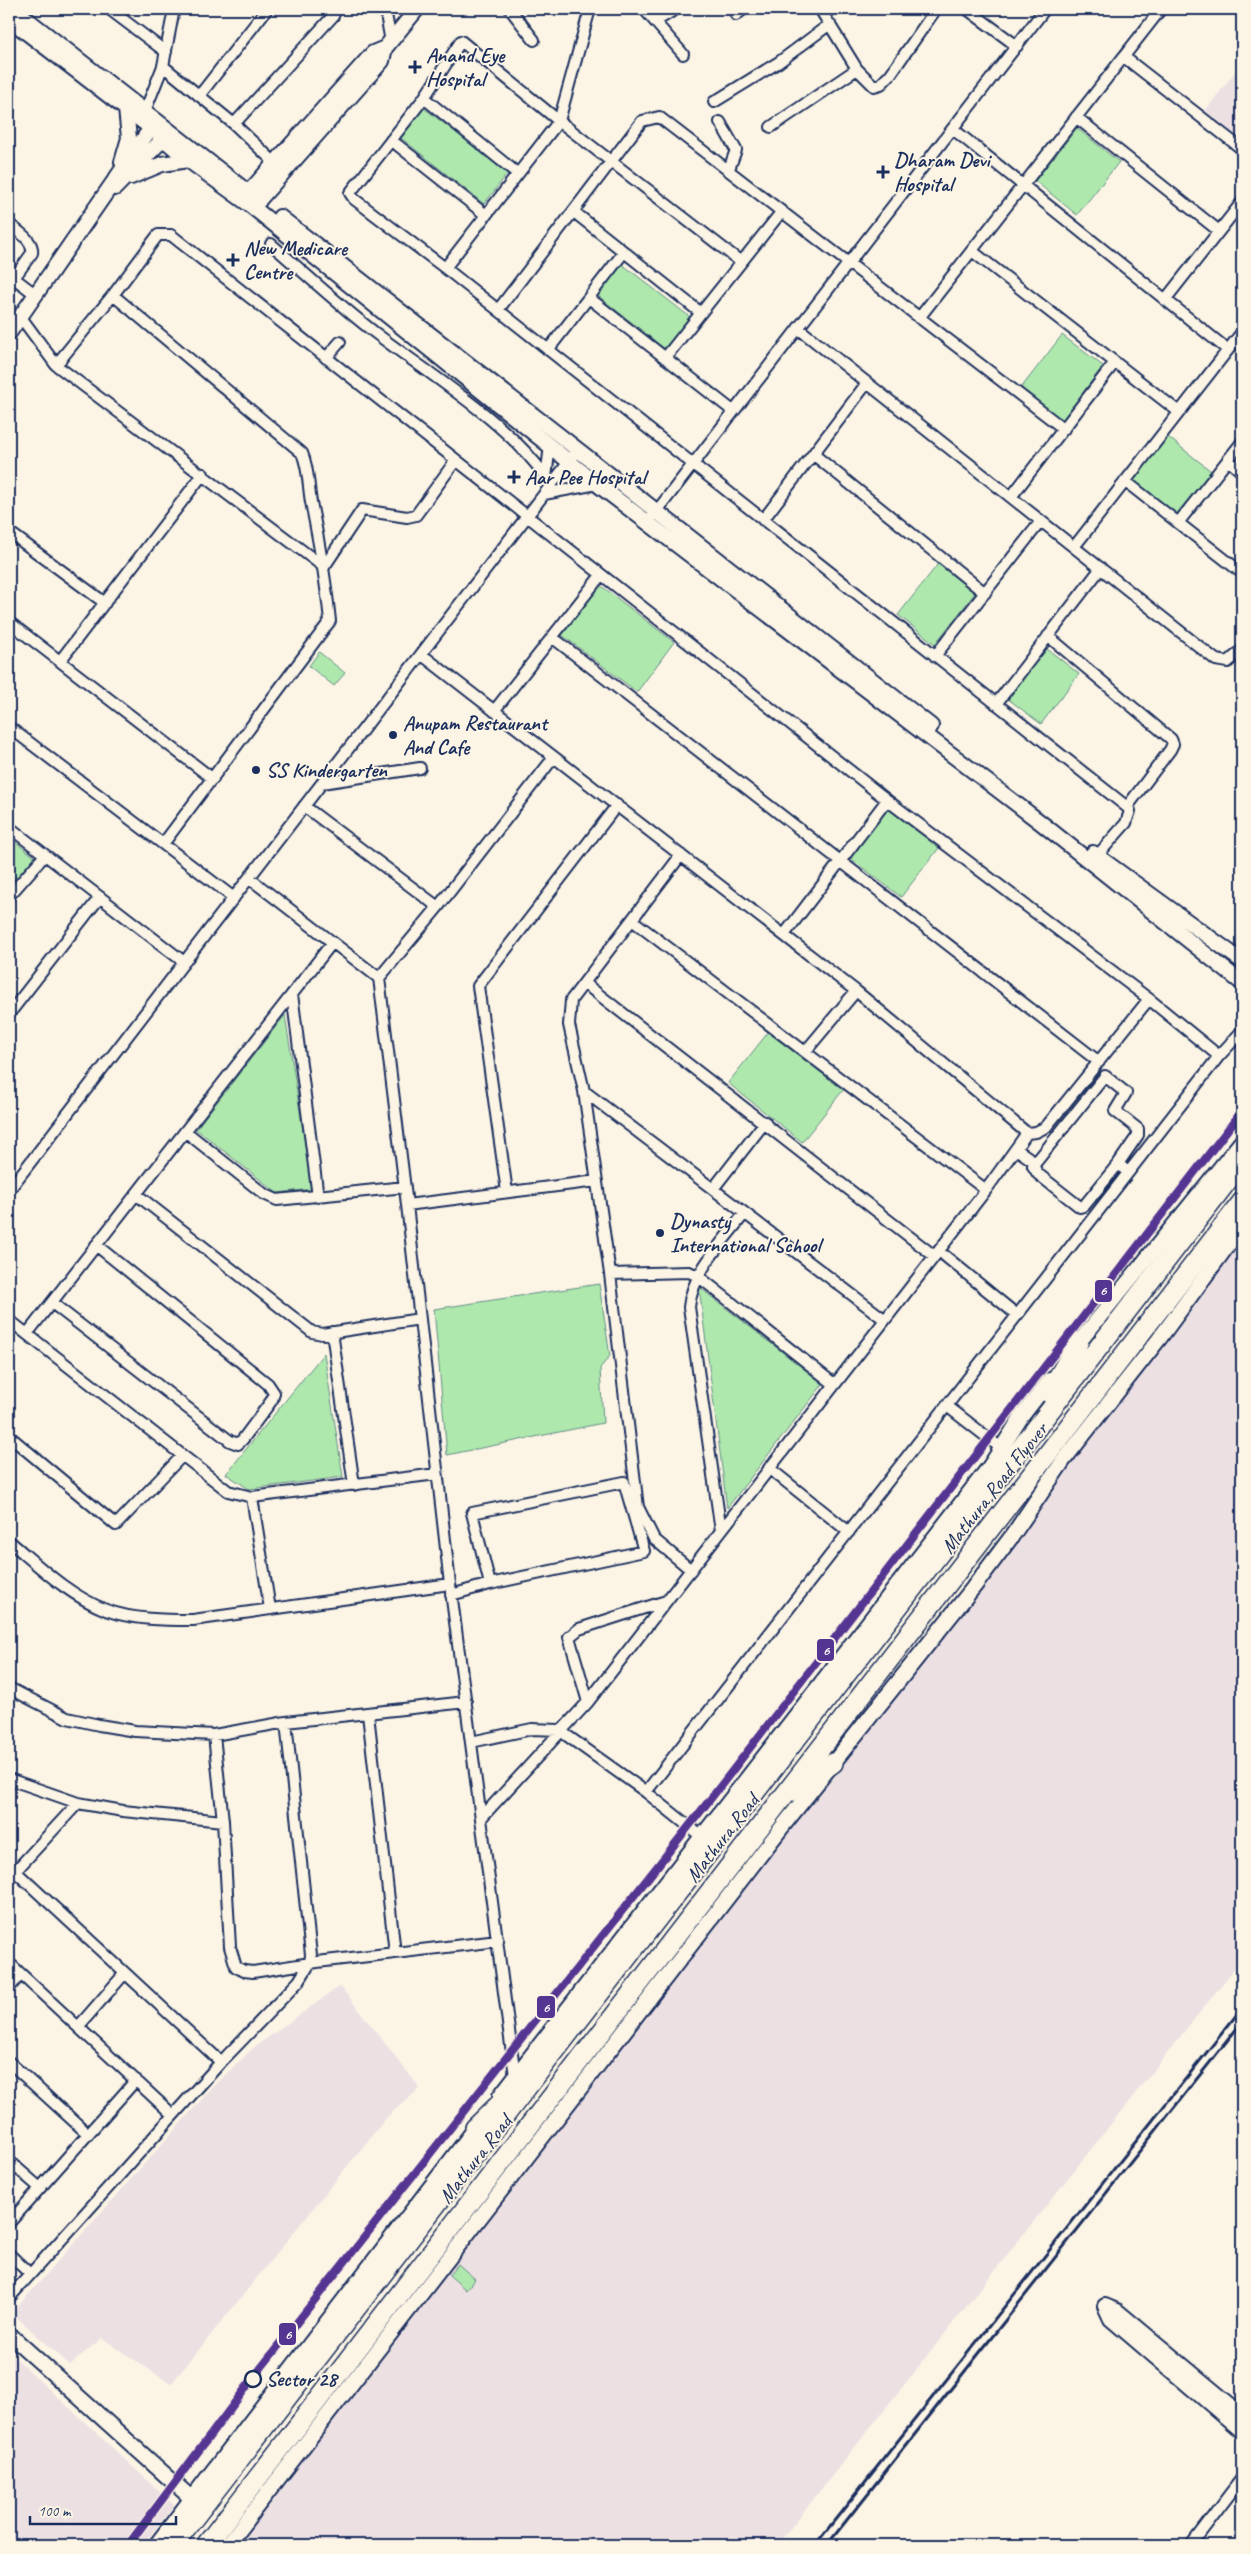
<svg xmlns="http://www.w3.org/2000/svg" width="1251" height="2554" viewBox="0 0 1251 2554" font-family="Caveat,sans-serif">
	<style>
		.built { fill: #ece0e3 }
		.green { fill: #aee8ad; stroke: #648c86 }
		.lines { fill: none; stroke-linecap: round; stroke-linejoin: round }
		.street-casing { stroke: #1b2f5e; stroke-width: 14 }
		.secondary-casing { stroke: #1b2f5e; stroke-width: 18 }
		.highway-casing { stroke: #1b2f5e; stroke-width: 22 }
		.street { stroke: #fcf5e5; stroke-width: 10 }
		.secondary { stroke: #fcf5e5; stroke-width: 14 }
		.highway { stroke: #fcf5e5; stroke-width: 19 }
		.rail { stroke: #1b2f5e; stroke-width: 3 }
		.metro-1-casing { stroke: #fcf5e5; stroke-width: 11 }
		.metro-1 { stroke: #553592; stroke-width: 8 }
		.poi-dot { fill: #1b2f5e; stroke: #fcf5e5; stroke-width: 2 }
		.stop-dot { fill: #fcf5e5; stroke: #1b2f5e; stroke-width: 2.5 }
		.labels { text-anchor: middle; dominant-baseline: central; stroke-width: 4; stroke-linejoin: round; paint-order: stroke }
		.poi-label { font-size: 21px; font-weight: bold; fill: #1b2f5e; stroke: #fcf5e5; text-anchor: start }
		.street-label { font-size: 21px; fill: #1b2f5e; stroke: #fcf5e5 }
		.stop-label { font-size: 21px; font-weight: bold; fill: #1b2f5e; stroke: #fcf5e5; text-anchor: start }
		.line-badge { stroke: #fcf5e5; stroke-width: 2 }
		.badge-label { font-size: 14px; text-anchor: middle; font-weight: bold; fill: #fff }
	</style>
	<rect width="100%" height="100%" fill="#fcf5e5"/>
	<filter id="ink" filterUnits="userSpaceOnUse"><feTurbulence type="fractalNoise" baseFrequency=".02" numOctaves="2"/><feDisplacementMap in="SourceGraphic" scale="10" xChannelSelector="R" yChannelSelector="G"/><feConvolveMatrix kernelMatrix="1 2 1 2 8 2 1 2 1" color-interpolation-filters="sRGB"/></filter>
	<g filter="url(#ink)">
		<path class="built" d="M 1242,63 L 1242,140 L 1205,111 Z
			M 1242,1233 L 1242,1959 L 777,2545 L 223,2545 Z
			M 340,1986 L 420,2088 L 387,2117 L 171,2384 L 102,2338 L 70,2365 L 12,2313 L 210,2090 L 253,2048 Z
			M 9,2352 L 174,2505 L 143,2545 L 9,2545 Z"/>
		<path class="green" d="M 424,108 L 508,173 L 484,204 L 401,138 Z
			M 1077,128 L 1119,162 L 1077,215 L 1035,181 Z
			M 622,264 L 690,317 L 665,349 L 597,295 Z
			M 1062,335 L 1103,366 L 1062,420 L 1021,388 Z
			M 1168,437 L 1211,471 L 1176,515 L 1133,481 Z
			M 938,564 L 975,593 L 935,644 L 898,615 Z
			M 600,585 L 674,642 L 637,692 L 562,635 Z
			M 1046,648 L 1079,674 L 1041,724 L 1008,699 Z
			M 319,652 L 345,673 L 334,686 L 309,666 Z
			M 888,809 L 939,848 L 901,897 L 850,858 Z
			M 9,837 L 36,858 L 9,889 Z
			M 285,1015 L 312,1189 L 277,1193 L 196,1129 Z
			M 770,1030 L 844,1089 L 802,1142 L 728,1083 Z
			M 599,1284 L 610,1356 L 600,1368 L 603,1423 L 447,1455 L 434,1309 Z
			M 699,1287 L 823,1384 L 727,1508 Z
			M 324,1353 L 343,1477 L 249,1489 L 226,1474 Z
			M 458,2264 L 475,2279 L 466,2290 L 449,2275 Z"/>
		<g class="lines">
			<g class="street-casing">
				<path id="street" d="M 109,9 L 166,52
					M 385,9 L 391,42
					M 510,9 L 534,40
					M 644,9 L 683,54
					M 820,9 L 857,69 L 874,86 L 881,84 L 890,75 L 936,9
					M 967,9 L 1017,46
					M 736,15 L 744,9
					M 656,21 L 676,9
					M 1124,57 L 1242,149
					M 163,66 L 234,124 L 275,163
					M 199,96 L 267,9
					M 424,98 L 518,174
					M 714,102 L 779,62 L 830,24
					M 145,111 L 163,66 L 174,9
					M 1076,117 L 1219,231
					M 720,122 L 736,150 L 729,169
					M 234,124 L 333,16 L 336,9
					M 771,127 L 857,69
					M 953,129 L 1228,350
					M 391,140 L 486,215
					M 574,212 L 701,313
					M 9,224 C 17,231 34,240 32,253 L 9,285
					M 271,244 C 307,275 341,307 378,335 C 432,376 507,422 546,477
					M 972,251 L 1179,412
					M 741,262 L 559,121 L 461,41 L 424,98 L 350,193 L 354,199 L 445,268 L 1127,807 L 1130,811 L 1126,823 L 1097,856
					M 445,268 L 559,121 L 590,9
					M 10,275 L 35,294
					M 113,295 L 302,453 C 309,469 308,485 311,502 C 319,542 326,581 330,621 L 163,844
					M 589,298 L 733,411
					M 1165,300 L 1242,202
					M 498,310 L 642,121 L 659,117 L 1064,429
					M 20,316 L 56,365
					M 919,318 L 1161,9
					M 798,328 L 1216,660 L 1228,662 L 1242,650
					M 548,350 L 624,252
					M 326,358 L 340,342
					M 665,358 L 782,211
					M 813,454 L 985,593
					M 456,460 L 416,515 L 407,517 L 362,510 L 324,567 L 56,365 L 113,295 L 158,235 L 171,235 L 887,800 L 1149,999 L 1219,1056
					M 1228,460 L 1242,472
					M 546,478 L 550,445
					M 1125,481 L 1242,573
					M 544,494 L 597,484
					M 1011,497 L 1115,362
					M 653,516 L 1045,9
					M 763,520 L 867,383
					M 1178,523 L 1242,442
					M 9,532 L 105,603
					M 1074,547 L 1242,332
					M 9,622 L 213,779
					M 1048,636 L 1171,739 L 1173,744 L 1170,750 L 1127,807
					M 552,637 L 1099,1062
					M 421,654 L 856,991 L 1027,1133 L 1036,1132 L 1046,1127 L 1149,999
					M 935,656 L 1041,521
					M 60,661 L 203,474
					M 996,704 L 1101,568
					M 494,711 L 601,575
					M 9,727 L 234,898
					M 322,783 L 420,768
					M 304,806 L 438,907
					M 9,827 L 184,962
					M 681,855 L 571,1000 L 569,1025 L 584,1091 L 610,1274 L 638,1507 L 654,1539 L 691,1570
					M 249,878 L 379,978 L 407,1205 L 450,1584 L 515,2076
					M 9,896 L 45,855
					M 632,920 L 986,1190
					M 784,935 L 887,800
					M 379,978 L 438,907 L 554,757
					M 584,983 L 933,1255
					M 292,994 L 318,1197
					M 9,1014 L 100,897
					M 805,1052 L 856,991
					M 584,1091 L 884,1319
					M 185,1131 L 264,1194 L 277,1200 L 405,1187
					M 1016,1149 L 1035,1162
					M 1118,1164 L 1084,1206 L 1080,1207 L 1038,1174 L 1033,1166 L 1105,1076 L 1126,1093 L 1115,1111 L 1138,1129 L 1138,1135 L 1118,1164 L 1128,1172
					M 713,1189 L 765,1122
					M 9,1190 L 578,450
					M 507,1192 L 478,986 L 617,805
					M 136,1194 L 312,1332 L 322,1334 L 420,1319
					M 407,1205 L 597,1181
					M 945,1256 L 1017,1315
					M 610,1274 L 689,1272 L 698,1276 L 834,1384
					M 52,1303 L 230,1441 L 238,1444 L 243,1439 L 272,1400 L 274,1393 L 268,1384 L 96,1245
					M 9,1320 L 228,1491 L 252,1497 L 437,1474
					M 332,1332 L 354,1485
					M 27,1334 L 332,943
					M 947,1406 L 1001,1448
					M 9,1436 L 116,1525 L 182,1456
					M 769,1468 L 849,1532
					M 252,1497 L 270,1609
					M 721,1531 L 689,1307 C 692,1272 724,1241 744,1214
					M 9,1541 C 39,1566 68,1595 106,1610 C 133,1620 165,1620 193,1620 L 450,1584
					M 451,1595 L 490,1584 L 644,1551 L 624,1482 L 472,1513 L 490,1584
					M 9,1688 L 67,1718 L 99,1725 L 135,1731 L 214,1735 L 286,1722 L 466,1702
					M 588,1702 L 569,1637 L 579,1629 L 663,1602
					M 368,1714 L 395,1953
					M 214,1735 L 223,1821 L 230,1947 L 236,1967 L 244,1971 L 253,1972 L 317,1962 L 498,1941
					M 471,1742 L 532,1729 L 559,1730 L 646,1792 L 702,1837
					M 9,1779 L 78,1803 L 123,1811 L 223,1821
					M 646,1792 L 1219,1056 L 1242,1031
					M 482,1817 L 588,1702 L 986,1190 L 1027,1133
					M 15,1871 L 221,2062
					M 9,1878 L 78,1803
					M 9,1963 L 173,2115
					M 9,1988 L 21,1974
					M 78,2027 L 125,1973
					M 9,2062 L 88,2134
					M 9,2161 L 40,2188
					M 9,2223 L 136,2080
					M 9,2254 L 30,2274
					M 9,2298 L 221,2062 L 299,1981 L 310,1963 L 311,1955 L 286,1722
					M 1191,2545 L 1242,2478"/>
			</g>
			<g class="secondary-casing">
				<path id="secondary" d="M 14,9 L 259,201
					M 9,19 L 151,128 L 188,160 L 250,205 L 597,484 L 1040,822 L 1242,983
					M 385,48 L 373,53 L 249,192 L 248,203 L 259,200 L 382,61 L 385,48 L 417,9
					M 122,162 L 129,138 L 126,109
					M 131,177 L 162,164 L 188,160
					M 115,188 L 168,134
					M 280,217 L 931,726
					M 9,333 L 155,122
					M 1093,853 L 1242,961
					M 1072,1351 L 1242,1141
					M 500,2096 L 990,1466 L 1022,1416 L 1050,1380
					M 1105,2306 L 1111,2319 L 1242,2431
					M 1105,2306 L 1117,2311 L 1242,2415
					M 9,2334 L 191,2498
					M 156,2545 L 481,2121
					M 227,2545 L 782,1827 L 973,1588 L 1012,1536 L 1063,1461 L 1159,1339 L 1242,1226"/>
			</g>
			<g class="highway-casing">
				<path id="highway" d="M 1049,1393 L 1078,1343
					M 793,1791 L 833,1763
					M 475,2128 L 514,2090
					M 173,2545 L 1242,1162
					M 206,2545 L 1242,1202"/>
			</g>
			<use href="#street" class="street"/>
			<use href="#secondary" class="secondary"/>
			<use href="#highway" class="highway"/>
			<path class="rail" d="M 815,2545 L 1242,2008
				M 827,2545 L 1242,2022"/>
			<g class="metro-1-casing">
				<path id="metro-1" d="M 128,2545 L 257,2373 L 712,1797 L 1242,1111"/>
			</g>
			<use href="#metro-1" class="metro-1"/>
		</g>
	</g>
	<g class="poi-dot">
		<path d="M412.5 59.5h5v5h5v5h-5v5h-5v-5h-5v-5h5z"/>
		<path d="M880.5 164.5h5v5h5v5h-5v5h-5v-5h-5v-5h5z"/>
		<path d="M230.5 252.5h5v5h5v5h-5v5h-5v-5h-5v-5h5z"/>
		<path d="M511.5 469.5h5v5h5v5h-5v5h-5v-5h-5v-5h5z"/>
		<circle cx="393" cy="735" r="5"/>
		<circle cx="256" cy="770" r="5"/>
		<circle cx="660" cy="1233" r="5"/>
	</g>
	<circle class="stop-dot" cx="253" cy="2379" r="8"/>
	<g class="labels">
		<g class="poi-label">
			<text x="426" y="55">Anand Eye<tspan x="426" dy="24">Hospital</tspan></text>
			<text x="894" y="160">Dharam Devi<tspan x="894" dy="24">Hospital</tspan></text>
			<text x="244" y="248">New Medicare<tspan x="244" dy="24">Centre</tspan></text>
			<text x="525" y="477">Aar Pee Hospital</text>
			<text x="403" y="723">Anupam Restaurant<tspan x="403" dy="24">And Cafe</tspan></text>
			<text x="266" y="770">SS Kindergarten</text>
			<text x="670" y="1221">Dynasty<tspan x="670" dy="24">International School</tspan></text>
		</g>
		<g class="street-label">
			<text transform="translate(994 1488) rotate(-52)">Mathura Road Flyover</text>
			<text transform="translate(722 1838) rotate(-52)">Mathura Road</text>
			<text transform="translate(475 2159) rotate(-52)">Mathura Road</text>
		</g>
		<g class="stop-label">
			<text x="266" y="2379">Sector 28</text>
		</g>
	</g>
	<g class="line-badge">
		<rect x="1094" y="1279" width="19" height="24" rx="5" fill="#553592"/>
		<rect x="816" y="1638" width="19" height="24" rx="5" fill="#553592"/>
		<rect x="536" y="1995" width="20" height="24" rx="5" fill="#553592"/>
		<rect x="278" y="2322" width="19" height="24" rx="5" fill="#553592"/>
	</g>
	<g class="badge-label">
		<text x="1103" y="1295">6</text>
		<text x="826" y="1655">6</text>
		<text x="546" y="2012">6</text>
		<text x="288" y="2339">6</text>
	</g>
	<rect width="1251" height="2554" fill="none" stroke="#fcf5e5" stroke-width="30"/>
	<rect x="15" y="15" width="1221" height="2524" fill="none" stroke="#1b2f5e" stroke-width="2" filter="url(#ink)"/>
	<path d="M30 2516v8h146v-8" fill="none" stroke="#1b2f5e" stroke-width="2.5"/>
	<text x="38" y="2516" font-size="15" fill="#1b2f5e" stroke="#fcf5e5" stroke-width="4" paint-order="stroke">100 m</text>
</svg>
